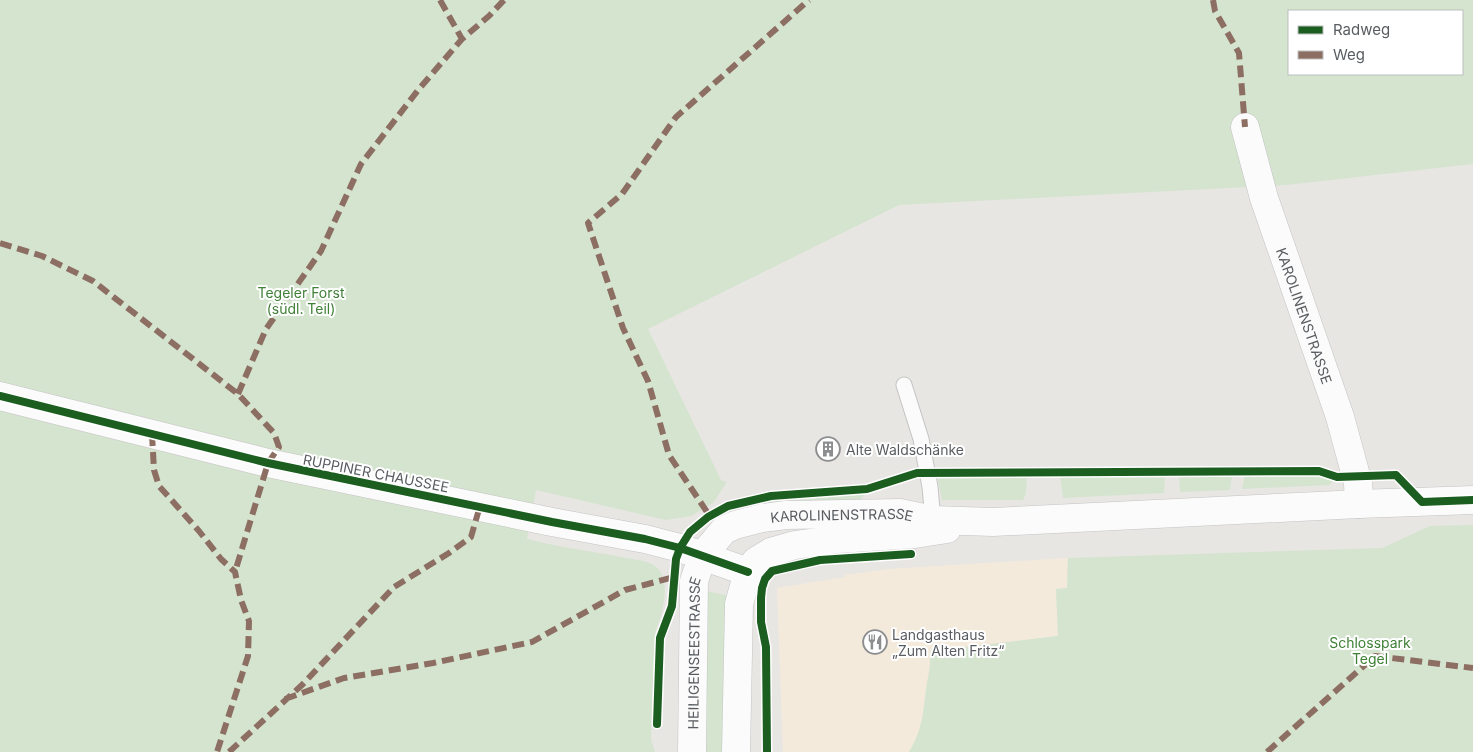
<svg xmlns="http://www.w3.org/2000/svg" width="1473" height="752" viewBox="0 0 1473 752" font-family="Inter,sans-serif">
	<style>
		.commercial { fill: #f3eadb }
		.green { fill: #d4e4ce; fill-rule: evenodd }
		.lines { fill: none; stroke-linecap: round; stroke-linejoin: round }
		.lane-casing { stroke: #c4c3c4; stroke-width: 17 }
		.street-casing { stroke: #c4c3c4; stroke-width: 29 }
		.secondary-casing { stroke: #c4c3c4; stroke-width: 29 }
		.lane { stroke: #fcfbfb; stroke-width: 15 }
		.street { stroke: #fcfbfb; stroke-width: 28 }
		.secondary { stroke: #fcfbfb; stroke-width: 28 }
		.quiet { stroke: #8d6e63; stroke-width: 6; stroke-dasharray: 12 6; stroke-linecap: butt }
		.cycleway-casing { stroke: #fff; stroke-width: 11 }
		.cycleway { stroke: #1b5e20; stroke-width: 8 }
		.labels { text-anchor: middle; dominant-baseline: central; stroke-width: 4; stroke-linejoin: round; paint-order: stroke }
		.park-label { font-size: 14px; fill: #408138; stroke: #fff }
		.street-label { font-size: 14px; fill: #595d61; stroke: #fff }
		.poi-label { font-size: 14px; fill: #595d61; stroke: #fff; text-anchor: start }
	</style>
	<rect width="100%" height="100%" fill="#e8e6e3"/>
	<path class="commercial" d="M 1068,558 L 1067,588 L 1056,589 L 1058,636 L 930,652 L 931,666 L 927,683 L 923,717 L 917,738 L 909,752 L 783,752 L 777,588 L 845,577 L 845,575 L 888,569 Z"/>
	<path class="green" d="M 0,0 L 1473,0 L 1473,164 L 1286,185 L 899,205 L 648,329 L 721,480 L 727,482 L 713,503 L 691,516 L 666,520 L 536,490 L 527,539 C 557,547 590,551 621,557 C 631,559 647,560 655,566 C 673,579 662,616 655,632 L 651,739 L 655,752 L 0,752 ZM 1289,11 L 1462,11 L 1462,74 L 1289,74 Z
		M 1318,474 L 1335,479 L 1329,485 L 1242,489 L 1245,475 Z
		M 937,475 L 1027,475 L 1026,493 L 1023,500 L 942,500 Z
		M 1060,475 L 1165,476 L 1164,493 L 1063,498 Z
		M 1232,475 L 1230,490 L 1180,492 L 1179,476 Z
		M 865,494 L 860,500 L 756,506 L 736,511 L 734,505 L 779,497 Z
		M 1473,525 L 1473,752 L 909,752 C 924,727 923,710 927,683 C 929,672 931,663 930,651 L 1058,636 L 1056,589 L 1067,588 L 1068,558 L 1382,548 L 1430,526 Z
		M 706,591 L 726,595 L 724,752 L 704,752 Z"/>
	<g class="lines">
		<g class="lane-casing">
			<path id="lane" d="M 904,385 L 921,439 L 930,487 L 933,520"/>
		</g>
		<g class="street-casing">
			<g id="street">
				<path id="s1" d="M 1245,127 L 1264,198 L 1340,417 L 1358,483 L 1359,504"/>
				<path d="M 0,396 L 268,463 L 552,522 L 645,539 L 680,548 L 748,572"/>
			</g>
		</g>
		<g class="secondary-casing">
			<g id="secondary">
				<path id="s2" d="M 692,752 L 694,581 L 703,555 L 724,530 L 735,525 L 762,518 L 786,515 L 900,513 L 933,520 L 993,522 L 1359,504 L 1473,500"/>
				<path d="M 736,752 L 739,604 L 748,572 L 756,561 L 771,552 L 795,545 L 838,539 L 915,534 L 947,529"/>
			</g>
		</g>
		<use href="#lane" class="lane"/>
		<use href="#street" class="street"/>
		<use href="#secondary" class="secondary"/>
		<path class="quiet" d="M 440,0 L 462,39
			M 1213,0 L 1215,11 L 1239,53 L 1245,127
			M 0,243 L 42,256 L 93,281 L 238,394 L 274,433 L 279,447 L 268,463 L 235,572
			M 238,394 L 266,329 L 321,251 L 361,164 L 419,89 L 462,39 L 489,16 L 504,0
			M 152,434 L 154,470 L 159,486 L 199,531 L 221,559 L 235,572 L 241,600 L 249,621 L 248,656 L 217,752
			M 707,512 L 669,455 L 648,381 L 623,328 L 588,223 L 622,194 L 676,117 L 809,0
			M 285,699 L 344,678 L 433,663 L 532,642 L 625,590 L 678,576
			M 229,752 L 303,684 L 394,587 L 449,553 L 471,537 L 480,506
			M 1267,752 L 1375,656 L 1473,668"/>
		<g class="cycleway-casing">
			<path id="cycleway" d="M 0,396 L 268,463 L 552,522 L 645,539 L 680,548 L 748,572
				M 657,724 L 660,638 L 672,606 L 676,559 L 680,548 L 690,532 L 708,517 L 728,506 L 771,496 L 867,489 L 917,473 L 1319,471 L 1337,477 L 1396,475 L 1422,502 L 1473,500
				M 767,752 L 766,647 L 761,622 L 761,598 L 762,588 L 765,579 L 772,571 L 820,560 L 911,554"/>
		</g>
		<use href="#cycleway" class="cycleway"/>
	</g>
	<defs>
		<g id="building-ring" transform="scale(1.25)"><circle r="9.5" fill="#fff" stroke="#8b8d8e" stroke-width="1.5"/><path d="M-4-6H4V6H1V3H-1V6H-4ZM-2.5-4.3h1.7v1.8h-1.7ZM.8-4.3h1.7v1.8H.8ZM-2.5-1h1.7V.8h-1.7ZM.8-1h1.7V.8H.8Z" fill="#8b8d8e"/></g>
		<g id="restaurant-ring" transform="scale(1.25)"><circle r="9.5" fill="#fff" stroke="#8b8d8e" stroke-width="1.5"/><path d="M-5-6h1v4h1v-4h1v4h1v-4h1v5L-1.5 .5V6h-2V.5L-5-1ZM5-6V6H3V1.5H1.5Q1.5-4 5-6Z" fill="#8b8d8e"/></g>
	</defs>
	<g fill-rule="evenodd">
		<use href="#building-ring" x="828" y="449"/>
		<use href="#restaurant-ring" x="875" y="642"/>
	</g>
	<g class="labels">
		<g class="park-label">
			<text x="301" y="292">Tegeler Forst<tspan x="301" dy="16">(südl. Teil)</tspan></text>
			<text x="1370" y="642">Schlosspark<tspan x="1370" dy="16">Tegel</tspan></text>
		</g>
		<g class="street-label">
			<text stroke="none"><textPath href="#s1" startOffset="198">KAROLINENSTRASSE</textPath></text>
			<text transform="translate(376 473) rotate(11)">RUPPINER CHAUSSEE</text>
			<text stroke="none"><textPath href="#s2" startOffset="351">KAROLINENSTRASSE</textPath></text>
			<text stroke="none"><textPath href="#s2" startOffset="99">HEILIGENSEESTRASSE</textPath></text>
		</g>
		<g class="poi-label">
			<text x="846" y="449">Alte Waldschänke</text>
			<text x="892" y="634">Landgasthaus<tspan x="892" dy="16">„Zum Alten Fritz“</tspan></text>
		</g>
	</g>
	<rect x="1288" y="10" width="175" height="65" fill="#ffffff" stroke="#bdbec0"/>
	<rect x="1298" y="26" width="25" height="8" fill="#1b5e20" stroke="#bdbec0"/>
	<text x="1333" y="35" font-size="15" fill="#595d61">Radweg</text>
	<rect x="1298" y="51" width="25" height="8" fill="#8d6e63" stroke="#bdbec0"/>
	<text x="1333" y="60" font-size="15" fill="#595d61">Weg</text>
</svg>
